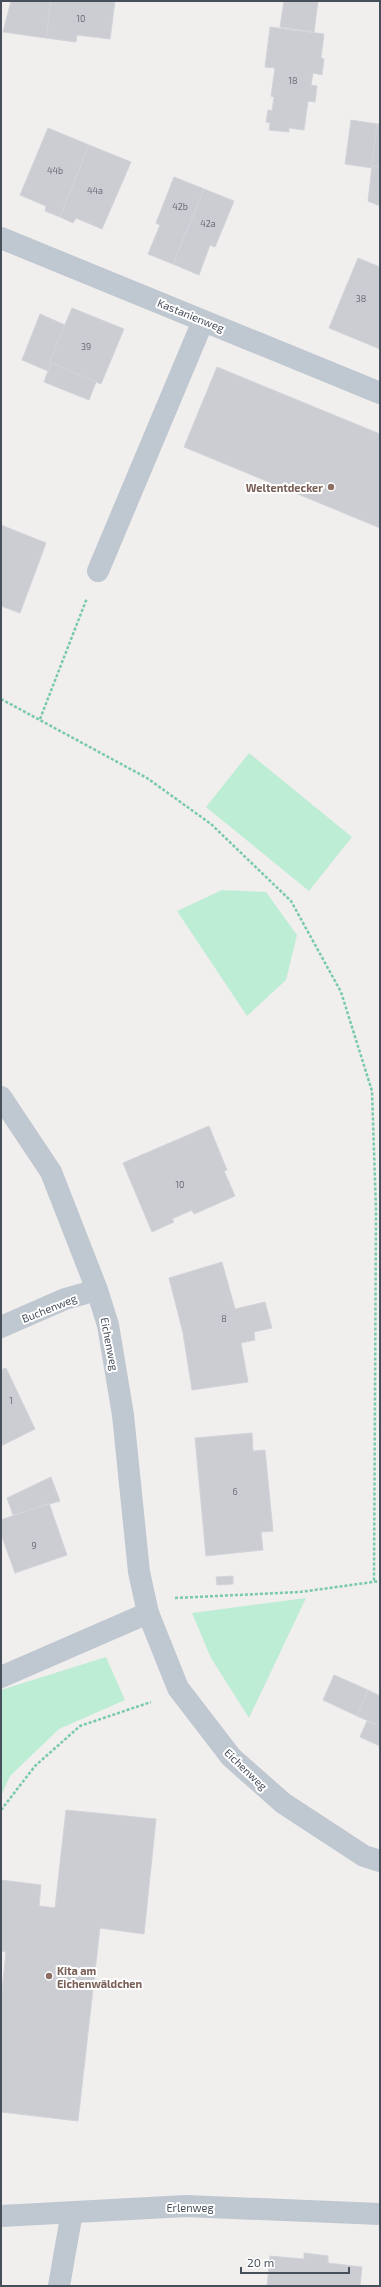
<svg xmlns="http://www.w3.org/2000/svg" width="381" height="2287" viewBox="0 0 381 2287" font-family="'Exo 2',sans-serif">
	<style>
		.green { fill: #beedd5 }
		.building { fill: #cbcdd3; stroke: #d2d4da }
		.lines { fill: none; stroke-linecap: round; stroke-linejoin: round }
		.path { stroke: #77caaa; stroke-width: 2.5; stroke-dasharray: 3 2; stroke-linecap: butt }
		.minor { stroke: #bfc7d0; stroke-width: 22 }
		.education-dot { fill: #8d6e63; stroke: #fff; stroke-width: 1.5 }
		.labels { text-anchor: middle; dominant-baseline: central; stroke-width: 4; stroke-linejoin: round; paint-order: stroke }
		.number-label { font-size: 9px; fill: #686e79 }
		.street-label { font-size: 11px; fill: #474f5b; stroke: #fff }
		.education-label { font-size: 11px; font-weight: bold; fill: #785e54; stroke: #fff; text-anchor: end }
	</style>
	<rect width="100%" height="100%" fill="#f1eeee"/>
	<path class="green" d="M 249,753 L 352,837 L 309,891 L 206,807 Z
		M 222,890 L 266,892 L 297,935 L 286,980 L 247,1016 L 177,911 Z
		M 306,1598 L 249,1718 L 211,1658 L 192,1613 Z
		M 106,1657 L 125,1700 L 59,1729 L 10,1776 L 1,1796 L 1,1690 Z"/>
	<path class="building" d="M 11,1 L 51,1 L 46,38 L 3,32 Z
		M 51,1 L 115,1 L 110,39 L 77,35 L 76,42 L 46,38 Z
		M 284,1 L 318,1 L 314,32 L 280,27 Z
		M 270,27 L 324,34 L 321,58 L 324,59 L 322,75 L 313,73 L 311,85 L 317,86 L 315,102 L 308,101 L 304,130 L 289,128 L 289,132 L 269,130 L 270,123 L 266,122 L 268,110 L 272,111 L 274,97 L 271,96 L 275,68 L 265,67 Z
		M 351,120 L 377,124 L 372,168 L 345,164 Z
		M 377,124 L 380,124 L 380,167 L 372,166 Z
		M 48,128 L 89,145 L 60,217 L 45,211 L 46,206 L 20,195 Z
		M 89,145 L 131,162 L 102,229 L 76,218 L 73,223 L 60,217 Z
		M 372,166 L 380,167 L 380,206 L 368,201 Z
		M 174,177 L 204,189 L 173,264 L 148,254 L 160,225 L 156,223 Z
		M 204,189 L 234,201 L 215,247 L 210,245 L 199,275 L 173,264 Z
		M 358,258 L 380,267 L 380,349 L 329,328 Z
		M 72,308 L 124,329 L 101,384 L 49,362 Z
		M 40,314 L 65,325 L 49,362 L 51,363 L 48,371 L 22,360 Z
		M 51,363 L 96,382 L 89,400 L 44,382 Z
		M 217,367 L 380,434 L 380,528 L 184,447 Z
		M 1,525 L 46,543 L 20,613 L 1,606 Z
		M 209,1126 L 227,1170 L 224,1171 L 235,1196 L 194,1214 L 192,1210 L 172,1219 L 174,1222 L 152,1232 L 123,1163 Z
		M 222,1262 L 235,1309 L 265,1302 L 272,1328 L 254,1332 L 255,1340 L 241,1343 L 248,1382 L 192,1390 L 183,1333 L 169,1278 Z
		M 6,1368 L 35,1429 L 1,1446 L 1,1370 Z
		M 252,1433 L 253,1451 L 265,1450 L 273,1531 L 261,1532 L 263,1550 L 206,1556 L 195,1438 Z
		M 51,1477 L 60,1501 L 13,1515 L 7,1498 Z
		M 49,1503 L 67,1555 L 15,1573 L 1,1534 L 1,1520 Z
		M 233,1576 L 233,1584 L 217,1585 L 216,1577 Z
		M 334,1675 L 368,1690 L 357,1716 L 323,1700 Z
		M 368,1690 L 380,1696 L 380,1726 L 357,1716 Z
		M 367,1721 L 380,1726 L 380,1746 L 360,1737 Z
		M 66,1810 L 156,1819 L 144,1934 L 100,1928 L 78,2121 L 1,2112 L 1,2000 L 6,1952 L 1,1951 L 1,1880 L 41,1885 L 39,1906 L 55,1908 Z
		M 304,2253 L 328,2256 L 328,2263 L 362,2267 L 360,2286 L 267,2286 L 270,2256 L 304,2259 Z"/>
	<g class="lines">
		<path class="path" d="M 1,699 L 147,778 L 211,824 L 291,901 L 341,992 L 372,1091 L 376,1210 L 374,1581
			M 40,719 L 87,598
			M 175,1598 L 300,1592 L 380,1581
			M 1,1810 L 35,1766 L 80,1726 L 151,1702"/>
		<path class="minor" d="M 1,238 L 380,393
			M 98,571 L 203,321
			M 1,1097 L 51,1172 L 97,1290 L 108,1325 L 123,1415 L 139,1572 L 148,1613 L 178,1688 L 231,1757 L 283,1803 L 364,1856 L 380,1861
			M 1,1327 L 65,1299 L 97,1290
			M 1,1677 L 148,1613
			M 1,2216 L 186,2206 L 380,2214
			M 59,2286 L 72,2212"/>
	</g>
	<g class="education-dot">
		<circle cx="331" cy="487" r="4"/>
		<circle cx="49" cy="1976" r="4"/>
	</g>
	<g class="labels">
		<g class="number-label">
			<text x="81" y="18">10</text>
			<text x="293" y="80">18</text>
			<text x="55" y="170">44b</text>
			<text x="95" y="190">44a</text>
			<text x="180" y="206">42b</text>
			<text x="208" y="223">42a</text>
			<text x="361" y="298">38</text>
			<text x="86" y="346">39</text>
			<text x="180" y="1184">10</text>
			<text x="224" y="1318">8</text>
			<text x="11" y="1400">1</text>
			<text x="235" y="1491">6</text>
			<text x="34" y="1545">9</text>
		</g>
		<g class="street-label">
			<text transform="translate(191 315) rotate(22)">Kastanienweg</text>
			<text transform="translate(49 1308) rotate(-22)">Buchenweg</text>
			<text transform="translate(110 1344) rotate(79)">Eichenweg</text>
			<text transform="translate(246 1769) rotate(44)">Eichenweg</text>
			<text x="190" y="2207">Erlenweg</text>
		</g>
		<g class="education-label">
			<text x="323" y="487">Weltentdecker</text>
			<text x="57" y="1970" text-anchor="start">Kita am<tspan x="57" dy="13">Eichenwäldchen</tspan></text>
		</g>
	</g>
	<rect width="381" height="2287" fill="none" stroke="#474f5b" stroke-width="4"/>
	<path d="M241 2267v6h108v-6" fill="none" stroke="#474f5b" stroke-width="2"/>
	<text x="247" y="2267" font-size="12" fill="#474f5b" stroke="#ffffff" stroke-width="3" paint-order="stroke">20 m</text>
</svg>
